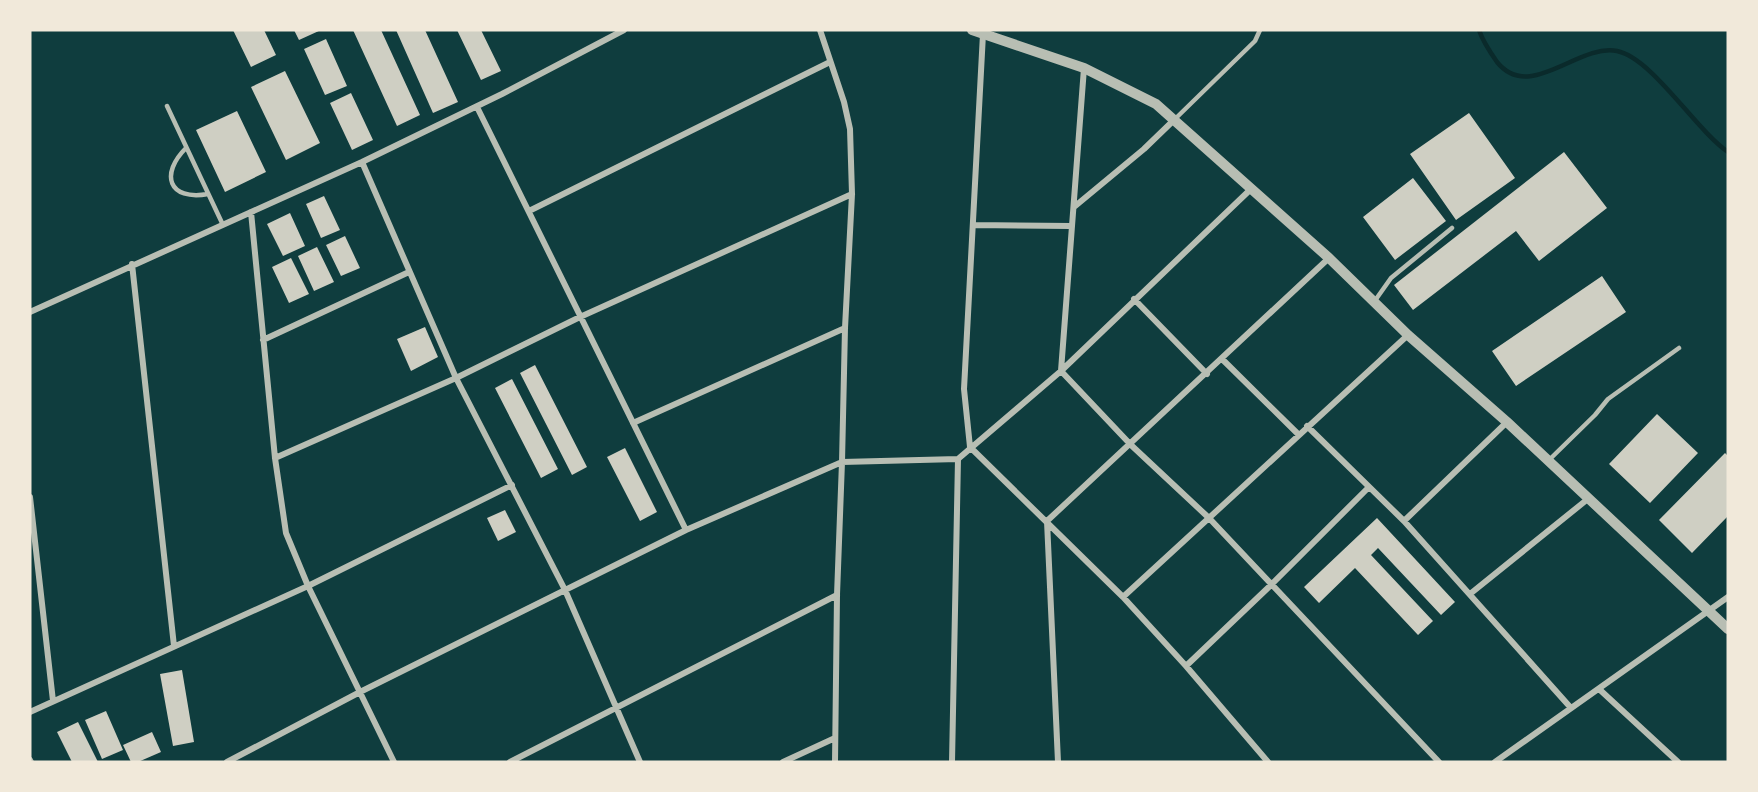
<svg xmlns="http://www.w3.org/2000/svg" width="1758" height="792" viewBox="0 0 1758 792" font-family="Jost,sans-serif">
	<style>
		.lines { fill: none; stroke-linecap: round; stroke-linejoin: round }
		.stream { stroke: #0a2a2b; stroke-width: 4.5 }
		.building { fill: #cfcfc3 }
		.service { stroke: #b8beb3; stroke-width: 4.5 }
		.minor { stroke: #b8beb3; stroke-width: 6 }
		.tertiary { stroke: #b8beb3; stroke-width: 10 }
	</style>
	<rect width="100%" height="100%" fill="#0f3d3e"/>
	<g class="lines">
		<path class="stream" d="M 1479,30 C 1483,42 1490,52 1497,62 C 1530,103 1578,43 1617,51 C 1652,58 1695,129 1728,152"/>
	</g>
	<path class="building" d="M 233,30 L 264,30 L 276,55 L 251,67 Z
		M 294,30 L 321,30 L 299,40 Z
		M 353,30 L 381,30 L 420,115 L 397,126 Z
		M 396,30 L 425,30 L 458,102 L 433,113 Z
		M 457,30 L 481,30 L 501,71 L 481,80 Z
		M 326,39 L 347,86 L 325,95 L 304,49 Z
		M 285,71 L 320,143 L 286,160 L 251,87 Z
		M 351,93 L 373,140 L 352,150 L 330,103 Z
		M 237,111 L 266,172 L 225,192 L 196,130 Z
		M 1469,113 L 1515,178 L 1456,220 L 1410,154 Z
		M 1564,152 L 1607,208 L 1539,261 L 1516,231 L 1413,310 L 1394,285 Z
		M 1413,178 L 1446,221 L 1395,260 L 1363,217 Z
		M 324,196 L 340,230 L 321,238 L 306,204 Z
		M 290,213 L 305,246 L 283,256 L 267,224 Z
		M 345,236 L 360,268 L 341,276 L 326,245 Z
		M 317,247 L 334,282 L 314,291 L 298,256 Z
		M 291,258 L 309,294 L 289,303 L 272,267 Z
		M 1602,276 L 1626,312 L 1516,386 L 1492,351 Z
		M 425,327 L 438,357 L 411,371 L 397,339 Z
		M 535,365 L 587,467 L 572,475 L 520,373 Z
		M 512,379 L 558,469 L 541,478 L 495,388 Z
		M 1657,414 L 1698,453 L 1650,503 L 1609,464 Z
		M 625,448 L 657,512 L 640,521 L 607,457 Z
		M 1725,453 L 1728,456 L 1728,516 L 1692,553 L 1659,520 Z
		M 505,510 L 516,532 L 498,541 L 487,518 Z
		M 1377,518 L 1455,602 L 1441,615 L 1378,548 L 1371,555 L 1433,621 L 1418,635 L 1355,568 L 1319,603 L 1304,587 Z
		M 182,670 L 194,742 L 173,746 L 160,674 Z
		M 106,711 L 123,750 L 102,759 L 85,720 Z
		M 78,722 L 98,762 L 72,762 L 57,732 Z
		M 152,732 L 161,752 L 138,762 L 131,762 L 123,745 Z"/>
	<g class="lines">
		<path class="service" d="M 167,106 L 223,225
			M 1175,119 L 1255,41 L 1260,30
			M 186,148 C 160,174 168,201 208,194
			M 1374,302 L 1391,278 L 1452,228
			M 1548,461 L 1595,415 L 1608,399 L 1679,348"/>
		<path class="minor" d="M 820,30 L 844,102 L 850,129 L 852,194 L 845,328 L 842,462 L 837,595 L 835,762
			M 983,34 L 964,389 L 970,447 L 1123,597 L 1186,666 L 1268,762
			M 1084,68 L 1061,371 L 1131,445 L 1209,518 L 1439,762
			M 477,107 L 686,530
			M 362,162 L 456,378 L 565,590 L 640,762
			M 1074,207 L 1144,149 L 1175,119
			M 529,211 L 830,62
			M 251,212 L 275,458 L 286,533 L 308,586 L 394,762
			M 973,225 L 1071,226
			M 132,264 L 174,646
			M 1134,299 L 1207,374
			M 30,312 L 362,162 L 502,94 L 624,30
			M 263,340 L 409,272
			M 1222,359 L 1298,434
			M 633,423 L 845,328
			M 1307,426 L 1404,521 L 1571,708
			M 275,458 L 456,378 L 580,317 L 852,194
			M 30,497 L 53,701
			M 1404,521 L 1507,422
			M 1470,594 L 1589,498
			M 1123,597 L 1408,335
			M 1186,666 L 1271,585 L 1369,487
			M 1599,689 L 1678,762
			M 30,712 L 308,586 L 512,485
			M 30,760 L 31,762
			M 227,762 L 360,692 L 686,530 L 842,462 L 958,459
			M 510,762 L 837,595
			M 783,762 L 835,738
			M 952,762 L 958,459 L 1061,371 L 1252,188
			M 1058,762 L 1047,521 L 1329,258
			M 1495,762 L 1728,597"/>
		<path class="tertiary" d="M 972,30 L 1084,68 L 1156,104 L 1329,258 L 1408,335 L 1507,422 L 1728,629"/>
	</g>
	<rect width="1758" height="792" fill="none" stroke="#f1e9da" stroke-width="63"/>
</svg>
